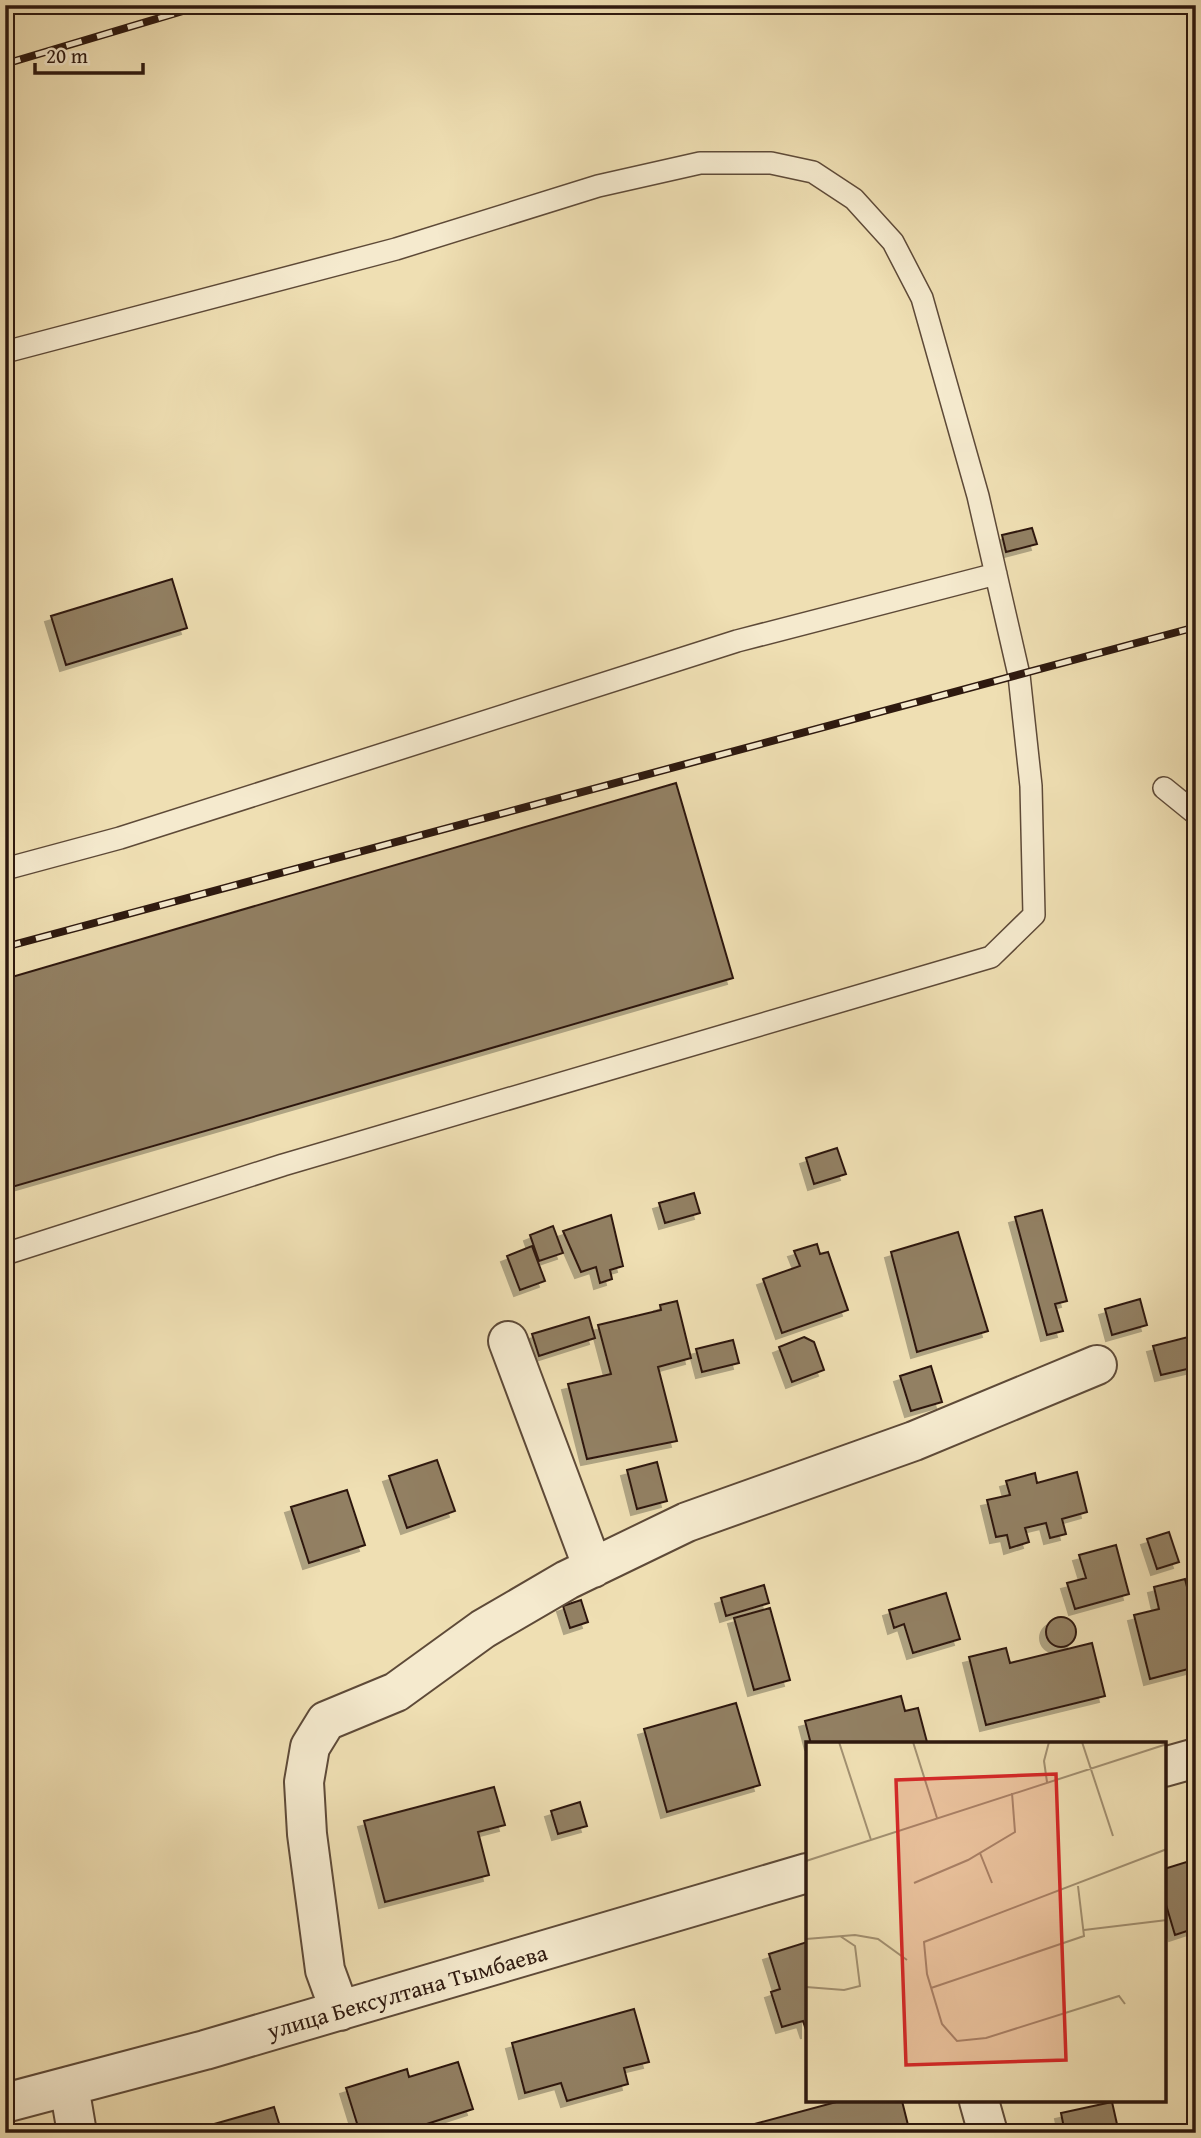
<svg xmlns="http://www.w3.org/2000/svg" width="1201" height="2138" viewBox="0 0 1201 2138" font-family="'Gentium Book Plus',serif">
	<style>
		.building { fill: #928064; stroke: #2e190f; stroke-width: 2; filter: url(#shadow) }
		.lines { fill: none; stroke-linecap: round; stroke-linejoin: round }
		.service-casing { stroke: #5e4a38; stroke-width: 24 }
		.minor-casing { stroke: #5e4a38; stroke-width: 42 }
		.service { stroke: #f5eace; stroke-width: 21 }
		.minor { stroke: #f5eace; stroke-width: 38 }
		.rail-casing { stroke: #2e190f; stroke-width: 8 }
		.rail { stroke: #f5eace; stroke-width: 5; stroke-dasharray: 16; stroke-linecap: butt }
		.labels { text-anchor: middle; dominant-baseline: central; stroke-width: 5; stroke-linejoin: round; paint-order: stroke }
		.street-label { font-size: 23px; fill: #2e190f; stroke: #f5eace }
		.inset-road { fill: none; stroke: #a29071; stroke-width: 2 }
		.view { fill: #d62828; fill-opacity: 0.15; stroke: #d62828; stroke-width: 3.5 }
		.inset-edge { fill: none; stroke: #2e190f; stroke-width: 3.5 }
	</style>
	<defs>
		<filter id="shadow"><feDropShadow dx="-6" dy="6" stdDeviation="0" flood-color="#0004"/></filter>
	</defs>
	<rect width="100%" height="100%" fill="#efdfb3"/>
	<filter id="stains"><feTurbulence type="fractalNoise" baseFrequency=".00286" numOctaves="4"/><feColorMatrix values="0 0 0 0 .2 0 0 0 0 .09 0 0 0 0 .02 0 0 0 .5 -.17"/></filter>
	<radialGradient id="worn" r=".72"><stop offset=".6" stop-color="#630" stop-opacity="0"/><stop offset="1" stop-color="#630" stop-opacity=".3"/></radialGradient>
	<path class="building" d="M 1032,528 L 1037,544 L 1006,552 L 1002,535 Z
		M 172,579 L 187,628 L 66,665 L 51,616 Z
		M 676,783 L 733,978 L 5,1189 L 5,979 Z
		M 837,1148 L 846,1174 L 814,1184 L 806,1158 Z
		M 694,1193 L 700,1213 L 665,1223 L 659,1203 Z
		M 1042,1210 L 1067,1301 L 1055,1304 L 1063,1331 L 1047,1335 L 1015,1217 Z
		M 611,1215 L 623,1266 L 610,1270 L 612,1279 L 600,1283 L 596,1267 L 581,1272 L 563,1231 Z
		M 553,1226 L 563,1253 L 539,1261 L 530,1235 Z
		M 958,1232 L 988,1331 L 917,1352 L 891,1252 Z
		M 817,1244 L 820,1254 L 828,1252 L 848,1310 L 782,1333 L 763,1279 L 800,1266 L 794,1251 Z
		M 532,1246 L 545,1281 L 520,1290 L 507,1256 Z
		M 1140,1299 L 1147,1325 L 1112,1335 L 1105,1309 Z
		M 677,1301 L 691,1358 L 658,1367 L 677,1441 L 587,1459 L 568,1384 L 611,1374 L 598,1325 L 661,1310 L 660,1305 Z
		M 589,1317 L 595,1338 L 539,1356 L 532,1334 Z
		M 1196,1335 L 1196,1367 L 1161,1375 L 1153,1346 Z
		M 804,1337 L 814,1342 L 824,1370 L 792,1382 L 779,1347 Z
		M 733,1340 L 739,1363 L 702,1372 L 696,1349 Z
		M 931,1366 L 942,1402 L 911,1411 L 900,1376 Z
		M 437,1460 L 455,1511 L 407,1528 L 389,1476 Z
		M 657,1462 L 667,1501 L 637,1509 L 627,1470 Z
		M 1077,1472 L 1087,1512 L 1062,1519 L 1066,1534 L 1050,1538 L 1046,1523 L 1025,1528 L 1029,1542 L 1010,1548 L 1007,1535 L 996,1537 L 987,1500 L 1010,1495 L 1006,1481 L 1035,1473 L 1037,1483 Z
		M 347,1490 L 365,1545 L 309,1563 L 291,1507 Z
		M 1169,1532 L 1179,1562 L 1157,1569 L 1147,1539 Z
		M 1116,1545 L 1129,1594 L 1075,1609 L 1067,1583 L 1086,1578 L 1079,1555 Z
		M 1185,1579 L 1196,1623 L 1196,1667 L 1150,1679 L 1134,1615 L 1159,1609 L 1154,1587 Z
		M 764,1585 L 769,1603 L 726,1616 L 721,1598 Z
		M 946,1593 L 960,1639 L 913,1653 L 904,1624 L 894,1628 L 889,1610 Z
		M 581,1600 L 588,1622 L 570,1628 L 563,1606 Z
		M 770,1608 L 790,1680 L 754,1690 L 734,1618 Z
		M1046 1632a15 15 0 1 1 30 0a15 15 0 1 1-30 0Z
		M 1092,1643 L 1105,1696 L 986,1725 L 969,1657 L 1006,1648 L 1010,1663 Z
		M 901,1696 L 905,1711 L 918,1708 L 927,1742 L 811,1744 L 805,1721 Z
		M 736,1703 L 760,1785 L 667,1812 L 644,1729 Z
		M 494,1787 L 505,1825 L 478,1832 L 489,1875 L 385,1902 L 364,1821 Z
		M 580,1802 L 587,1826 L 558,1834 L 551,1811 Z
		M 1196,1859 L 1196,1928 L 1175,1935 L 1164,1898 L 1164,1869 Z
		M 807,1942 L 807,2033 L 803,2021 L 782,2027 L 771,1992 L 780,1989 L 769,1954 Z
		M 634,2009 L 649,2062 L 624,2068 L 628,2084 L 567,2101 L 561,2083 L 525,2093 L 512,2043 Z
		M 458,2062 L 473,2109 L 399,2133 L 360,2133 L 346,2088 L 407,2069 L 409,2077 Z
		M 840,2101 L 902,2101 L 910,2133 L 737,2133 L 736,2129 Z
		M 1112,2102 L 1119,2133 L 1065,2133 L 1061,2113 Z
		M 274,2107 L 282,2133 L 193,2133 L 193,2130 Z"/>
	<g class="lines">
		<g class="service-casing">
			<path id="service" d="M 5,352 L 396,249 L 598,186 L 700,163 L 771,163 L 813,172 L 854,199 L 893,242 L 922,298 L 978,496 L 1019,675 L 1031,786 L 1034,915 L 991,957 L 283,1165 L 5,1254
				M 1164,788 L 1196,814
				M 5,869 L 120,838 L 737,641 L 996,574"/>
		</g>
		<g class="minor-casing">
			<path id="minor" d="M 508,1341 L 593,1568
				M 1164,1767 L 1196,1758
				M 340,2011 L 325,1970 L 307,1834 L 304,1782 L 310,1747 L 326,1721 L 396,1692 L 483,1629 L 567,1580 L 687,1522 L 914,1441 L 1097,1365
				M 69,2086 L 77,2133
				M 979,2101 L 988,2133
				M 5,2103 L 205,2050 L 807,1873"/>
		</g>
		<use href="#service" class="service"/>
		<use href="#minor" class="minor"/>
		<g class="rail-casing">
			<path id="rail" d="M 5,64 L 203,5
				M 5,947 L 1196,627"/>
		</g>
		<use href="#rail" class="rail"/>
	</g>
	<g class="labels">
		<g class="street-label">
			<text transform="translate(407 1991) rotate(-16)">улица Бексултана Тымбаева</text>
		</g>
	</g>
	<g transform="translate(806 1742)">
		<rect width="360" height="360" fill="#efdfb3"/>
		<path class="inset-road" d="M 33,0 L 65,98M 107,0 L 131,76M 276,0 L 307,94M 241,40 L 238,19 L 243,0M 174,111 L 186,141M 0,119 L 361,2M 108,141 L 162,118 L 209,90 L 206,51M 278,188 L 361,178M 0,197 L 49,193 L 72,197 L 101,218M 0,245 L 38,248 L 54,244 L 49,204 L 34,194M 125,246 L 278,194 L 272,144M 319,262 L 313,254 L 180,296 L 151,299 L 136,282 L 121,232 L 118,200 L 361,107"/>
		<path class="view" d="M 250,32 L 260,318 L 100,323 L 90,38 Z"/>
		<rect width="360" height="360" class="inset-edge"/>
	</g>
	<rect width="1201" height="2138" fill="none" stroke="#efdfb3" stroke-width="28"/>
	<rect x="7" y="7" width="1187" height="2124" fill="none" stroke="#2e190f" stroke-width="3.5"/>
	<rect x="14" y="14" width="1173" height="2110" fill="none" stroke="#2e190f" stroke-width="2"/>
	<path d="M35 63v10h108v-10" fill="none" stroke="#2e190f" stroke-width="3.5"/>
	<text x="46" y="63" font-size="21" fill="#2e190f" stroke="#f5eace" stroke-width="5" paint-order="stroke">20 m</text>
	<rect width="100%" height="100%" filter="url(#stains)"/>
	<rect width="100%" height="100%" fill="url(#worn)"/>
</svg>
